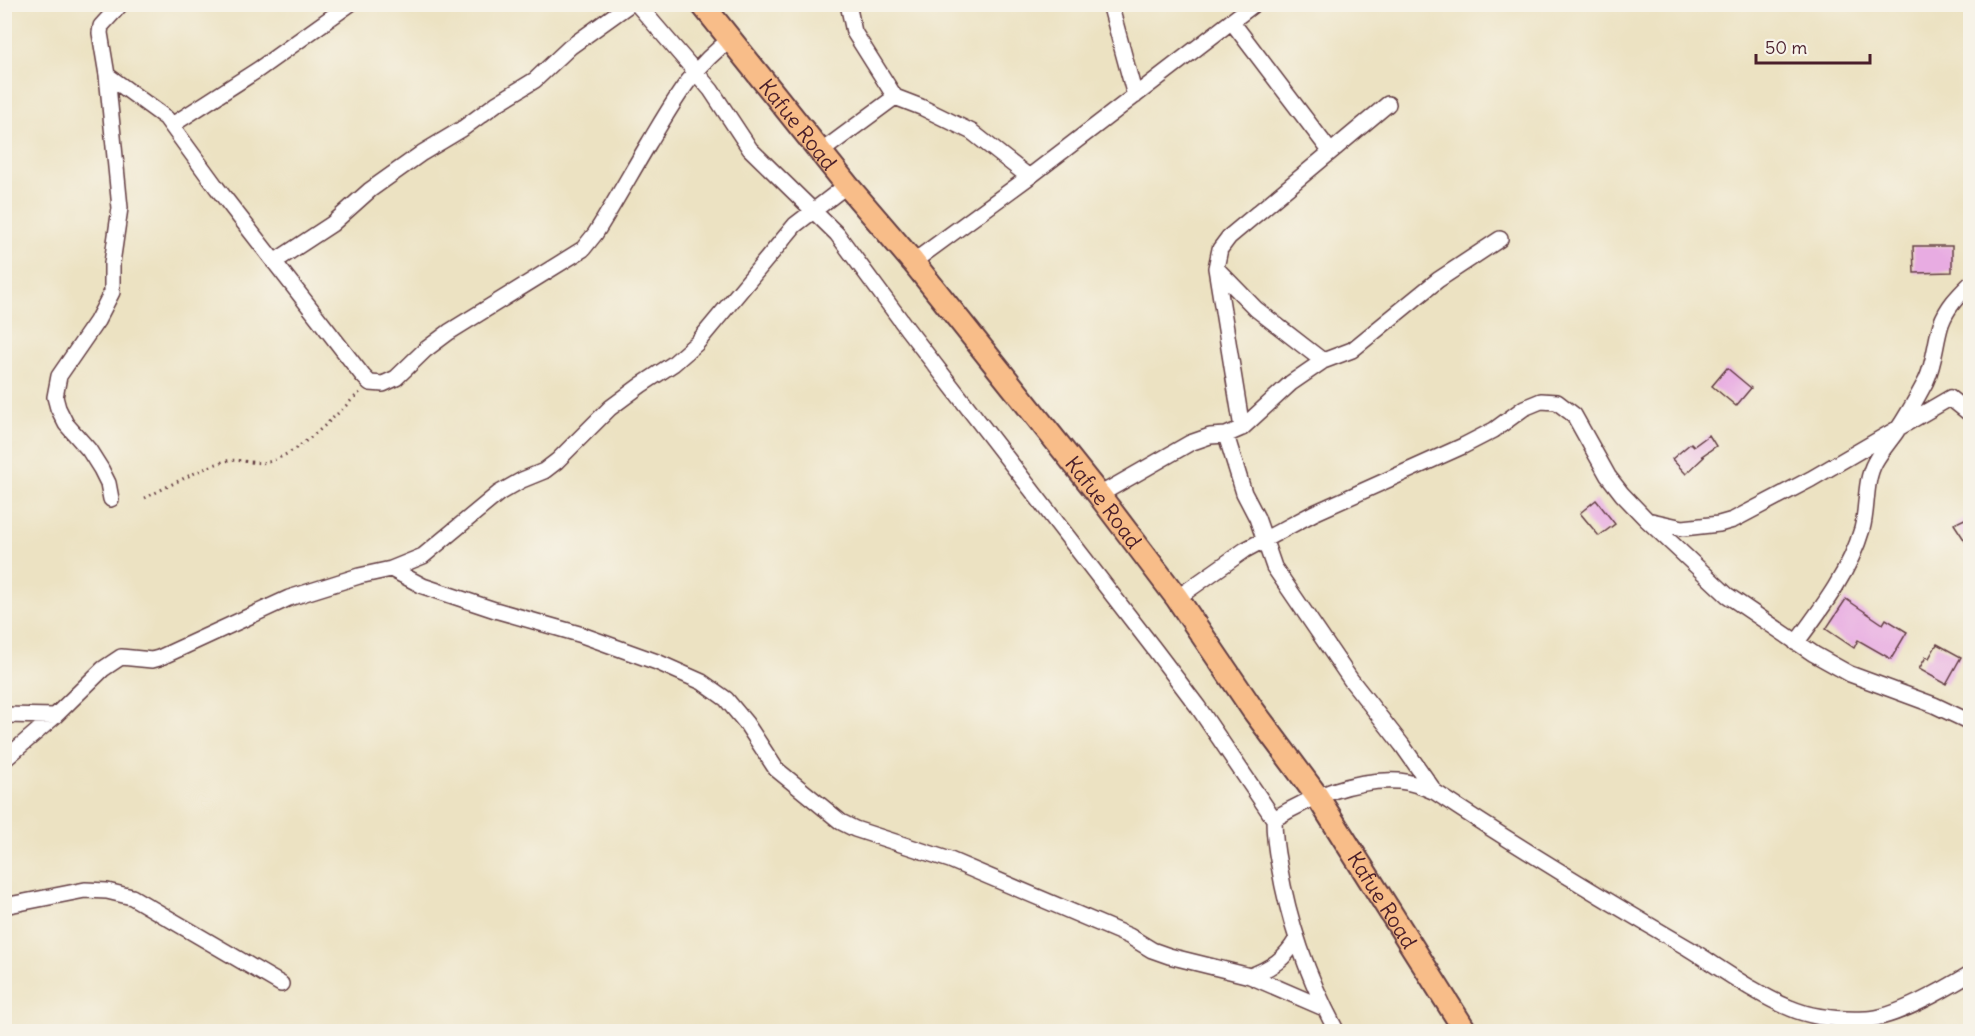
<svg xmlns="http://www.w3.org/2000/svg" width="1975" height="1036" viewBox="0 0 1975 1036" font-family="Delius,sans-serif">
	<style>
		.building { fill: #e8ace2 }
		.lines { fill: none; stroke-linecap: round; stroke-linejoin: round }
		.minor-casing { stroke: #623c42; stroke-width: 18 }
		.highway-casing { stroke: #623c42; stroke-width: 26 }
		.path { stroke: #623c42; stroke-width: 3; stroke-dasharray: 1.5 4.5; stroke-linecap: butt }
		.minor { stroke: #fff; stroke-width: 15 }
		.highway { stroke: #f8bd89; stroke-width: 22 }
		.labels { text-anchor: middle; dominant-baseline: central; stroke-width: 4.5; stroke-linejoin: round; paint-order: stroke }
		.street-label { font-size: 21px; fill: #4a1f2b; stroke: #f7f3e8 }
	</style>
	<rect width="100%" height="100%" fill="#f7f3e8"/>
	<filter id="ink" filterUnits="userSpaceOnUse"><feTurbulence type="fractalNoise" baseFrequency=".0167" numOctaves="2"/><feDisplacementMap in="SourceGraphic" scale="12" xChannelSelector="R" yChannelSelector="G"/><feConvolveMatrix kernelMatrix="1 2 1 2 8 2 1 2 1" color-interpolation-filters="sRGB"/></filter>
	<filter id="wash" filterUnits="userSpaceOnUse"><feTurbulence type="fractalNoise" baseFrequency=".008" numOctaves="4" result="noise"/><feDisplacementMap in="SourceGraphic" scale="24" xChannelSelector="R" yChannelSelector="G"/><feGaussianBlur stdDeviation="1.35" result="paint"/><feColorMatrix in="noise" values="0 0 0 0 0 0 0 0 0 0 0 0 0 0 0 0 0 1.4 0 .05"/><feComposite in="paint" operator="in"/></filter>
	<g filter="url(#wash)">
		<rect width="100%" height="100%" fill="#ece2c2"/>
		<g id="blocks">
			<path class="building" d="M 1913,246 L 1952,246 L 1952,272 L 1914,273 Z
				M 1727,368 L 1751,388 L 1736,406 L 1712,386 Z
				M 1709,435 L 1716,446 L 1702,456 L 1704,457 L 1686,474 L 1672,459 L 1691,443 L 1694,446 Z
				M 1596,500 L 1615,524 L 1599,536 L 1580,513 Z
				M 1971,516 L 1971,550 L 1954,524 Z
				M 1846,599 L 1883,624 L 1886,619 L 1907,632 L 1891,659 L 1858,640 L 1854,648 L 1826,629 Z
				M 1937,644 L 1961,657 L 1946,684 L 1919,669 L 1926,657 L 1929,658 Z"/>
		</g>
	</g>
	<g filter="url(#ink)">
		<use href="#blocks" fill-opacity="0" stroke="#623c42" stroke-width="1.5"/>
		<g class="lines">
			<g class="minor-casing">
				<path id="minor" d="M 121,4 L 101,26 L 100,33 L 107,75 L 166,118 L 217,188 L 363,376 L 370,383 L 383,384 L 396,378 L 425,350 L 449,332 L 583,249 L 595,234 C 614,204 631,173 649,143 C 673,103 692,67 731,39
					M 637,4 L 711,90 L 750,149 L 837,234 L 908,330 L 1155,650 L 1198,707 L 1274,819
					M 1113,4 L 1112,11 L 1135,96
					M 1232,22 L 1330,151
					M 107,75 L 120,208 L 112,263 L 112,292 L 97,321 L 59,376 L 55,397 L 58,408 L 66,424 L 89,450 L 101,469 L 108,483 L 111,499
					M 895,97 L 921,107 L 972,132 L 1029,177
					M 172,125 L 259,69 L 350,4
					M 822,151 L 895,97 L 854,32 L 848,4
					M 274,262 L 332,224 L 370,190 L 422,153 L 462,129 L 496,104 L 535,80 L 570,47 L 630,4
					M 913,262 L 1029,177 L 1254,4
					M 1216,268 L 1242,428
					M 1323,361 L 1256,309 L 1216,268 L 1220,249 L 1229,237 L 1388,104
					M 1226,435 L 1244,493 L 1257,518 L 1274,567 L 1351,680 L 1402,745 L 1435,792
					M 1099,495 L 1190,443 L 1210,436 L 1226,435 L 1242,428 L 1291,383 L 1323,361 L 1352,350 L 1438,280 L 1500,239
					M 1647,520 L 1683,528 L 1719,524 L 1733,520 L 1811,479 L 1950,398 L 1970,414
					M 391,569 L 423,556 L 499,493 L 522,480 L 544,471 L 557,461 L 610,408 L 641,385 L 673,364 L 697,343 L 795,225 L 847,185
					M 1177,598 L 1245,550 L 1314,513 L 1463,446 L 1494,430 L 1524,408 L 1541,401 L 1557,402 L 1574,415 L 1608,476 L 1622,494 L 1647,520 L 1727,595 L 1814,654 L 1850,674 L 1934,705 L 1970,722
					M 1796,643 C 1822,608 1850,571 1862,529 C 1868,508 1864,482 1875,462 C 1881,451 1889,442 1896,432 C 1907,416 1917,398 1926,381 C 1935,362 1935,343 1941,324 C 1947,307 1958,296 1970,284
					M 4,715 L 55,716
					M 4,760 L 55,716 L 103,669 L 121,657 L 152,660 L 159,658 L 289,598 L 359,576 L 391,569 L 423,586 L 495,610 L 579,634 L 657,662 L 702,682 L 726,699 L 746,723 L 776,769 L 841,822 L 855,829 L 950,860 L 1129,936 L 1152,950 L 1169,956 L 1250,976 L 1324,1008
					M 4,906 L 85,890 L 107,891 L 132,897 L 281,984
					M 1250,976 C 1271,968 1285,959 1296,940
					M 1337,1032 C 1309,980 1289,924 1279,865 C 1276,850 1274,835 1274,819 C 1310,797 1356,778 1399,781 C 1412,782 1424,787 1435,792 C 1518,847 1602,898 1688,948 C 1719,967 1757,995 1790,1008 C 1813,1018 1841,1020 1866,1019 C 1893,1019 1947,988 1970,974"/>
			</g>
			<g class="highway-casing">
				<g id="highway">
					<path id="s1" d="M 702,4 L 847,185 L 913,262 L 1099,495 L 1177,598 L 1253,710 L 1317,796 L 1466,1032"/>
				</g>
			</g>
			<path class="path" d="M 145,498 C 169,486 201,468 226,461 C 239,458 255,465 268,462 C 300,453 337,414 360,392"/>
			<use href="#minor" class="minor"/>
			<use href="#highway" class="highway"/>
		</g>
	</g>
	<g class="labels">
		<g class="street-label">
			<text stroke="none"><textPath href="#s1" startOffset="154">Kafue Road</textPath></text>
			<text stroke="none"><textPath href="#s1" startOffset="640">Kafue Road</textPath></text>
			<text stroke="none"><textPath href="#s1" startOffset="1126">Kafue Road</textPath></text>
		</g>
	</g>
	<rect width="1975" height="1036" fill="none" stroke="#f7f3e8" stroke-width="24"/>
	<path d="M1756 54v9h114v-9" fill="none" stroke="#4a1f2b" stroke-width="3"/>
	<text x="1765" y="54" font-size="18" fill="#4a1f2b" stroke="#f7f3e8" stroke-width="4.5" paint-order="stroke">50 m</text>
</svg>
